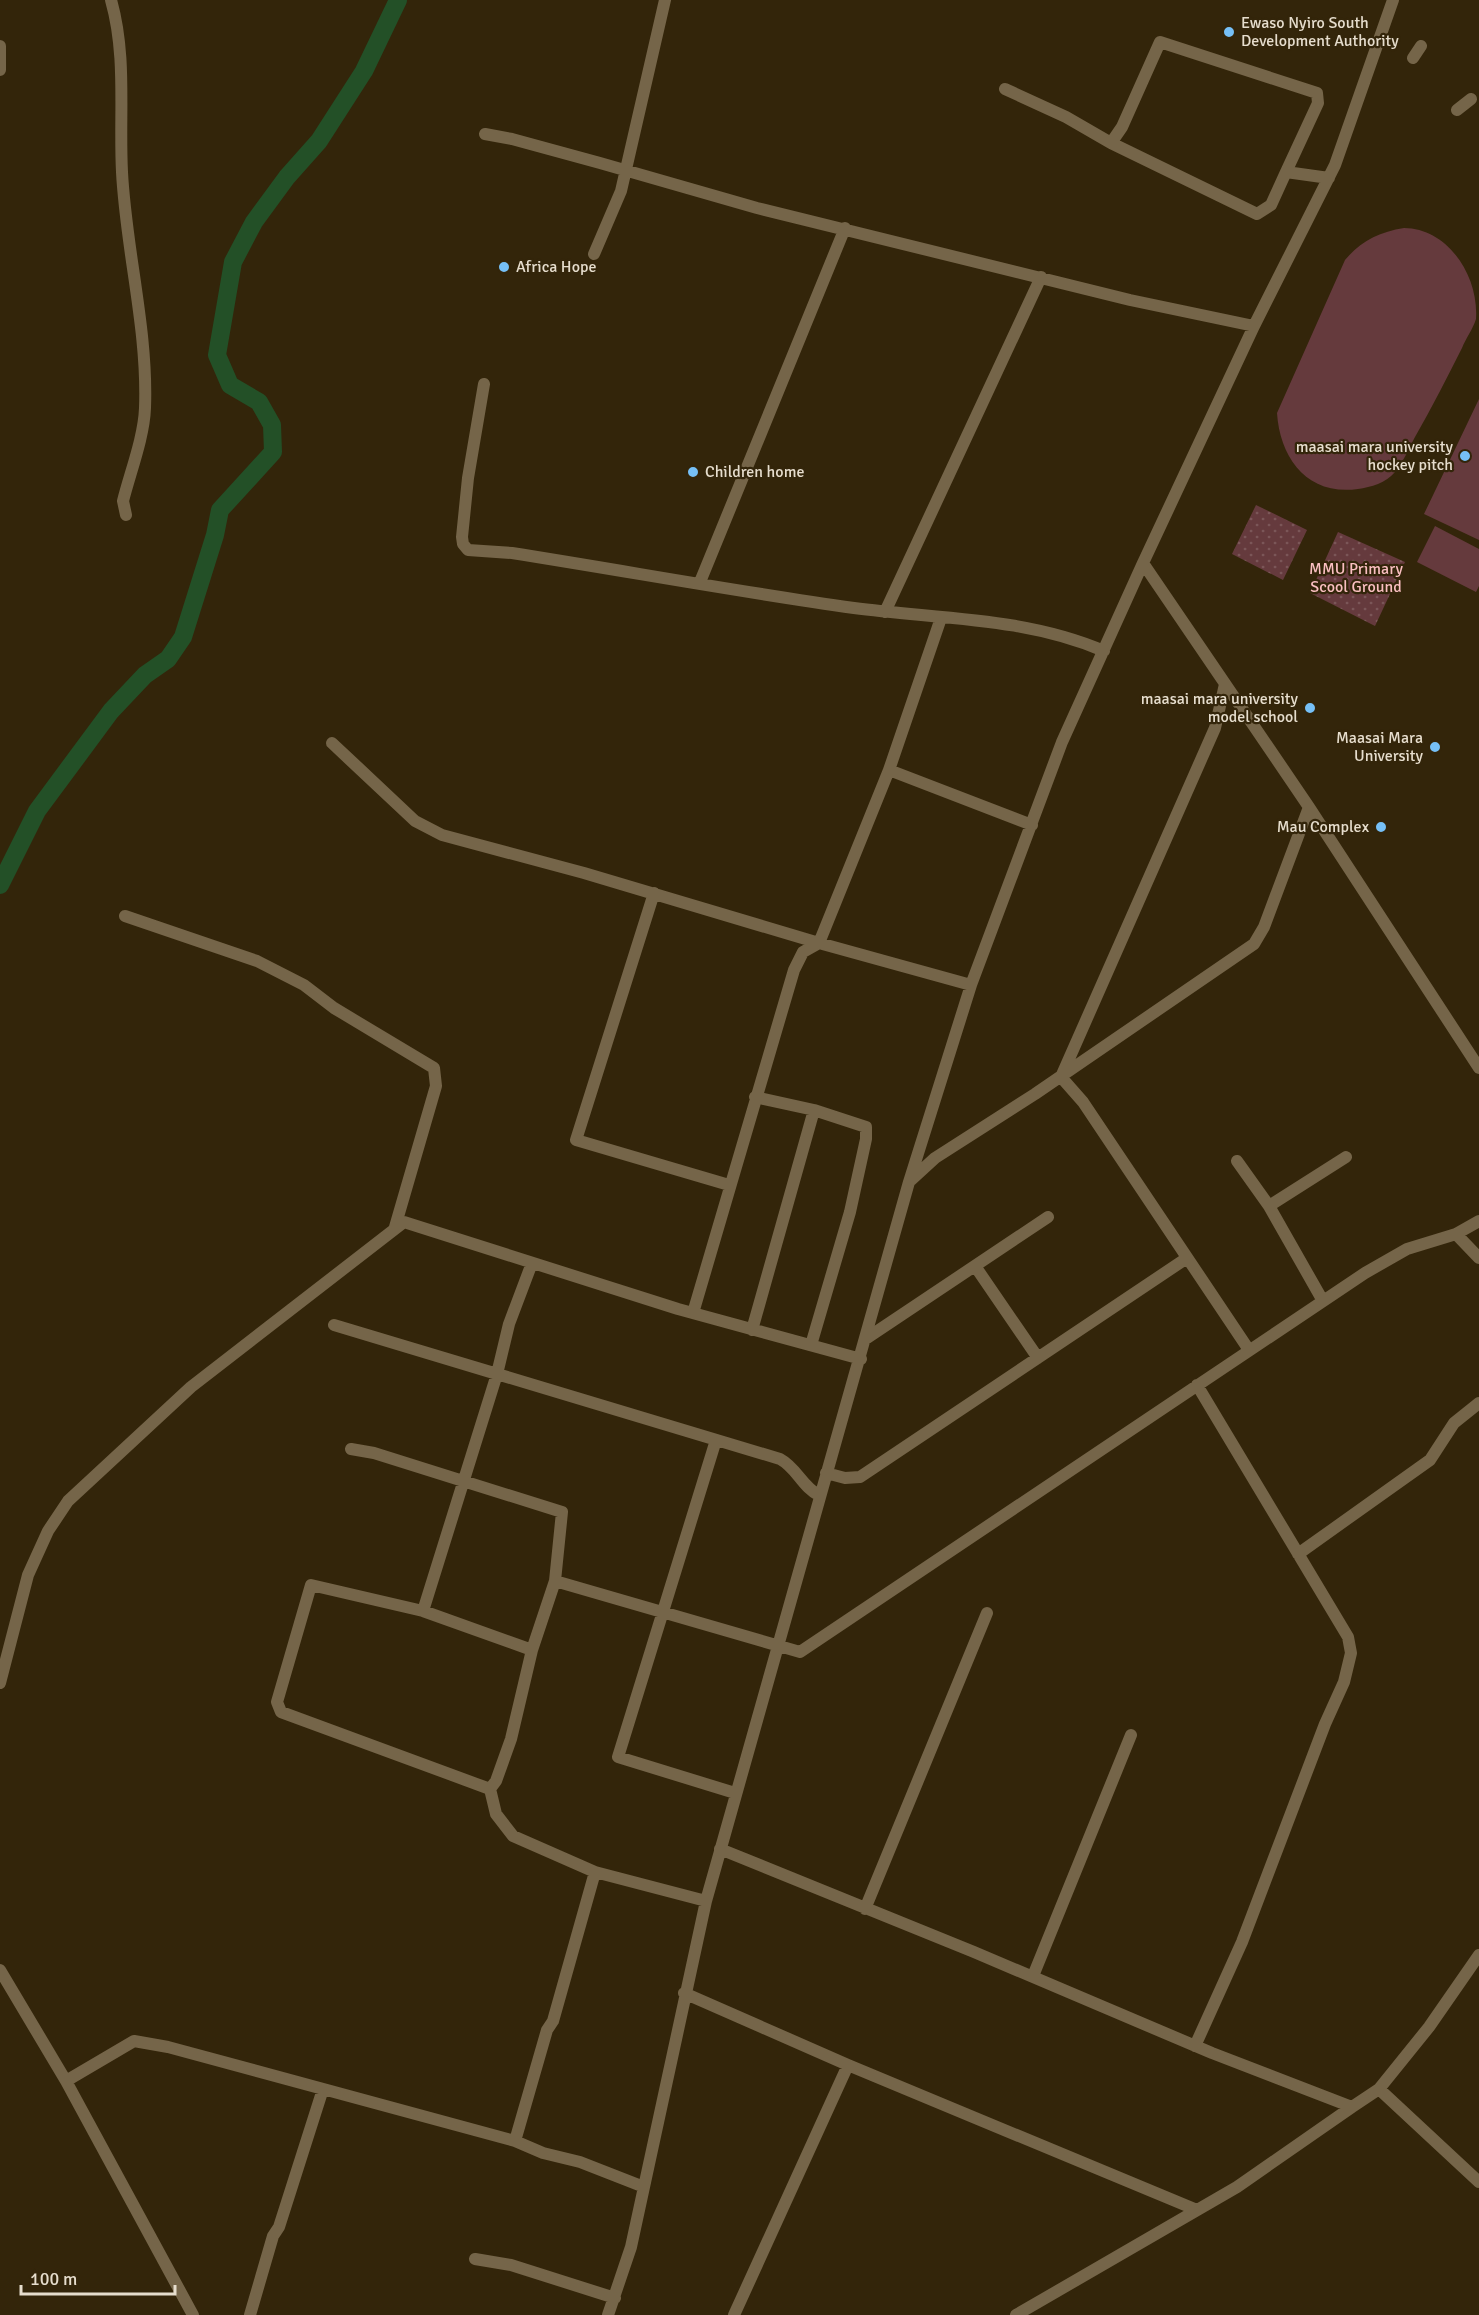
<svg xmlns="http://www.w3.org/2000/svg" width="1479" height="2315" viewBox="0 0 1479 2315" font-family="Signika,sans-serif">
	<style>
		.grass { fill: #653a3d }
		.park { fill: url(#park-dots) }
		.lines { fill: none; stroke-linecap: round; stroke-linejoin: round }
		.river { stroke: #235027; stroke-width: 18 }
		.street { stroke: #756549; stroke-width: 12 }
		.poi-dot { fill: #76c0f7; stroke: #33250a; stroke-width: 2 }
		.labels { text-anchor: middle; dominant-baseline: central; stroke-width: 4.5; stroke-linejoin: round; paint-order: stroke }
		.poi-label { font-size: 16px; fill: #e6ddcd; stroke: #33250a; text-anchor: end }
		.park-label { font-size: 16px; fill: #fabfc1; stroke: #33250a }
	</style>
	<defs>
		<pattern id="park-dots" width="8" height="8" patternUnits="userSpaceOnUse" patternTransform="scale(1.5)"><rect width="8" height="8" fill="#653a3d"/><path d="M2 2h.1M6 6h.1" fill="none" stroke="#7b5658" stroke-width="1.8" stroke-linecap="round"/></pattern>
	</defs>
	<rect width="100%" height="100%" fill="#33250a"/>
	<path class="grass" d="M 1404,228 C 1447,228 1479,275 1476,319 C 1473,329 1466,338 1462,348 C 1447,378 1432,407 1415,437 C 1409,448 1403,463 1395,472 C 1386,483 1371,487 1358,489 C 1308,496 1280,459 1277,413 L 1345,260 C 1361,241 1379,232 1404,228 Z
		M 1479,399 L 1479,540 L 1424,514 Z
		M 1435,526 L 1479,549 L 1479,586 L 1476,592 L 1417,562 Z"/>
	<path class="park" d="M 1256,505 L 1307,530 L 1283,580 L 1232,554 Z
		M 1338,532 L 1405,562 L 1375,626 L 1310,593 Z"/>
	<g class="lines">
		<path class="river" d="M 0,885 L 37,811 L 111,711 L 145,675 L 168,659 L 183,637 L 215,535 L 220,510 L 273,452 L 272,425 L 259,402 L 230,385 L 217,355 L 233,262 L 254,222 L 287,177 L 319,141 L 364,71 L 398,0"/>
		<path class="street" d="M 111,0 C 127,56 119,115 122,172 C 126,251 148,329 145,408 C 144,437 130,473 123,501 L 126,515
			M 1393,0 L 1335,165 L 1254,326 L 1143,563 L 1309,807 L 1479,1068
			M 0,46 L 0,70
			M 1413,58 L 1421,46
			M 1005,89 L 1066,117 L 1111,143 L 1122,127 L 1160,42 L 1317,93 L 1318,103 L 1286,172 L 1329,178
			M 1457,110 L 1471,99
			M 485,134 L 512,139 L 600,163 L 757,208 L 1130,300 L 1254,326
			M 1111,143 L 1257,214 L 1271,205 L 1286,172
			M 594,254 L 621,191 L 665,0
			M 484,384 L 468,478 L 462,537 L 463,544 L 468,550 L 512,553 C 626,571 740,592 854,608 C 938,619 1025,617 1104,651
			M 700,582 L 845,228
			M 885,612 L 1041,277
			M 1225,684 L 1215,728 L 1061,1077 L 1083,1102 L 1249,1350
			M 332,743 L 415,821 L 442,835 L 584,873 L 819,943 L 971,985
			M 889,770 L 1032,825
			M 654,893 L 576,1140 L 729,1185
			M 125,916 L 257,961 L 304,985 L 334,1008 L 434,1068 L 436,1086 L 395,1227
			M 755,1097 L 814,1110 L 866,1127 L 866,1139 L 850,1212 L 811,1345
			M 1237,1161 L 1269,1206 L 1323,1301
			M 911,1180 L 935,1158 L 1035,1094 L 1254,944 L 1264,927 L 1309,807
			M 1269,1206 L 1346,1157
			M 1456,1234 L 1479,1258
			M 975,1266 L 1038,1358
			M 693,1313 L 794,970 L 803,952 L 819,943 L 889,770 L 941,618
			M 334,1325 L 780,1459 C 797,1468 802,1487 820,1496
			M 752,1330 L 814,1110
			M 867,1338 L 1048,1217
			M 716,1440 L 618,1757 L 735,1793
			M 351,1449 L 374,1453 L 562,1512 L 555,1581 L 532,1650 L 511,1739 L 496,1781 L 490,1789
			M 826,1473 L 845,1478 L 860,1477 L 1187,1258
			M 1298,1554 L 1430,1460 L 1454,1423 L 1479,1403
			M 555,1581 L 800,1652 L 1365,1273 L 1407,1249 L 1456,1234 L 1479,1221
			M 423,1611 L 497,1374 L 509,1324 L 532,1263
			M 0,1683 L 28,1575 L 48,1531 L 68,1501 L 191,1387 L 404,1222 L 678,1309 L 861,1359
			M 490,1789 L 281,1712 L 277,1702 L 311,1585 L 423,1611 L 532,1650
			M 490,1789 L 496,1814 L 513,1836 L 595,1872 L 706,1901
			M 720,1849 L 974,1952 L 1212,2053 L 1352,2107 L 1379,2089 L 1429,2027 L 1479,1955
			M 865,1909 L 987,1613
			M 0,1970 L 66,2081 L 193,2315
			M 1033,1976 L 1131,1735
			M 684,1993 L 848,2065 L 1197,2210
			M 1195,2046 L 1242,1942 L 1325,1724 L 1344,1682 L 1351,1653 L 1348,1637 L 1197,1385
			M 66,2081 L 134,2041 L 168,2047 L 515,2141 L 543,2153 L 580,2162 L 644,2187
			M 1379,2089 L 1479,2182
			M 515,2141 L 547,2030 L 553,2021 L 595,1872
			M 475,2259 L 511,2265 L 615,2298
			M 250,2315 L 273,2236 L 279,2227 L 323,2089
			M 608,2315 L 631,2247 L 706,1901 L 909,1182 L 971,985 L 1062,742 L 1143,563
			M 734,2315 L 848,2065
			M 1016,2315 L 1237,2187 L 1352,2107"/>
	</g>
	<g class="poi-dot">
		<circle cx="1229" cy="32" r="6"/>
		<circle cx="504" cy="267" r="6"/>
		<circle cx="1465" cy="456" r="6"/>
		<circle cx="693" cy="472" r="6"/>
		<circle cx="1310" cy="708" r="6"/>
		<circle cx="1435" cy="747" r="6"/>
		<circle cx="1381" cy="827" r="6"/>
	</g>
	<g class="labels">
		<g class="poi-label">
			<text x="1241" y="23" text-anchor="start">Ewaso Nyiro South<tspan x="1241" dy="18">Development Authority</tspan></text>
			<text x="516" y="267" text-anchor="start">Africa Hope</text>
			<text x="1453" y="447">maasai mara university<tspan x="1453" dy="18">hockey pitch</tspan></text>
			<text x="705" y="472" text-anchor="start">Children home</text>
			<text x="1298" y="699">maasai mara university<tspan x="1298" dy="18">model school</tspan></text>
			<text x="1423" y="738">Maasai Mara<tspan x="1423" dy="18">University</tspan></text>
			<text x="1369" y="827">Mau Complex</text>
		</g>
		<g class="park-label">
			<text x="1356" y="569">MMU Primary<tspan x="1356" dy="18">Scool Ground</tspan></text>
		</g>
	</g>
	<path d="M21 2285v9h154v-9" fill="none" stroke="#e6ddcd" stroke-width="3"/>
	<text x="30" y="2285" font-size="18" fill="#e6ddcd" stroke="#33250a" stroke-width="4.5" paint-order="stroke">100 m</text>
</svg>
